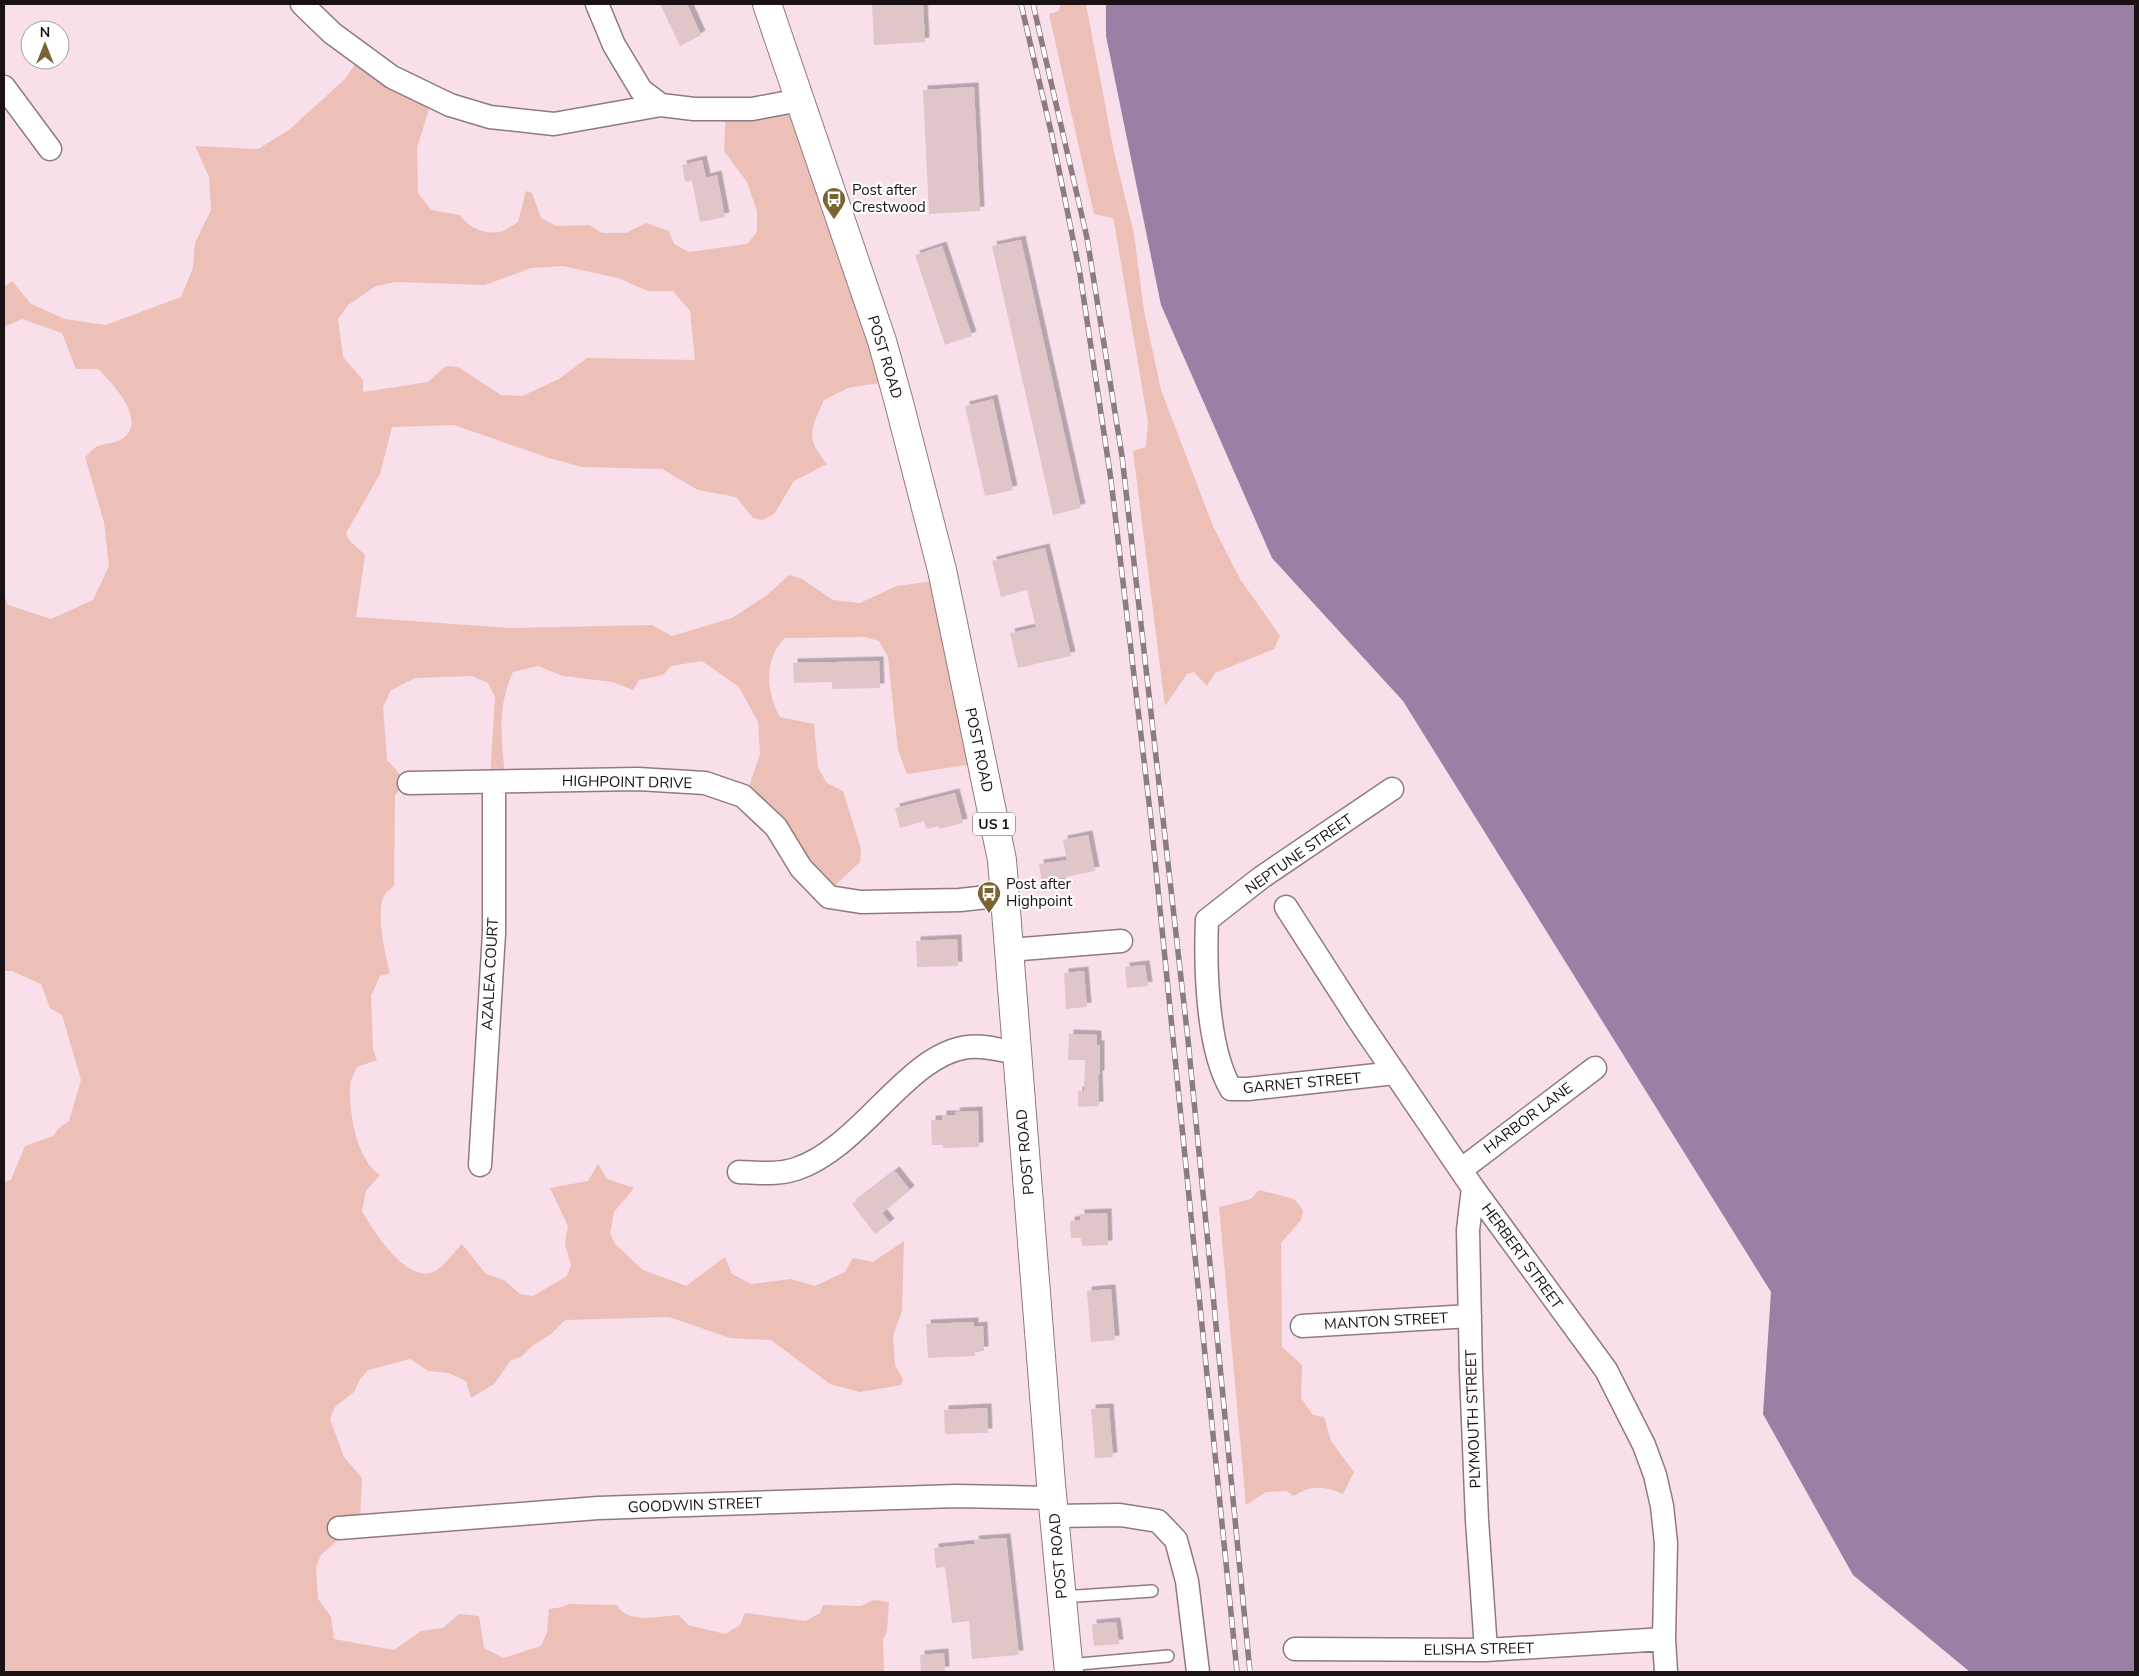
<svg xmlns="http://www.w3.org/2000/svg" width="2139" height="1676" viewBox="0 0 2139 1676" font-family="'Nunito Sans',sans-serif">
	<style>
		.green { fill: #ecbfb7; fill-rule: evenodd }
		.water { fill: #9b7fa5 }
		.building { fill: #e0c6c9; filter: url(#shadow) }
		.lines { fill: none; stroke-linecap: round; stroke-linejoin: round }
		.service-casing { stroke: #907a82; stroke-width: 14 }
		.minor-casing { stroke: #907a82; stroke-width: 25 }
		.primary-casing { stroke: #907a82; stroke-width: 30 }
		.service { stroke: #fff; stroke-width: 11 }
		.minor { stroke: #fff; stroke-width: 22 }
		.primary { stroke: #fff; stroke-width: 28 }
		.rail-casing { stroke: #8c7b82; stroke-width: 5.5 }
		.rail { stroke: #fff; stroke-width: 4; stroke-dasharray: 11; stroke-linecap: butt }
		.labels { text-anchor: middle; dominant-baseline: central; stroke-width: 4.5; stroke-linejoin: round; paint-order: stroke }
		.shield { fill: #fff; stroke: #5e585a; stroke-width: 1 }
		.shield-label { font-size: 14px; font-weight: bold; fill: #191114 }
		.poi-label { font-size: 15px; fill: #191114; stroke: #fff; text-anchor: start }
		.street-label { font-size: 15px; fill: #191114; stroke: #fff }
	</style>
	<defs>
		<filter id="shadow"><feDropShadow dx="4.5" dy="-4.5" stdDeviation="0" flood-color="#0004"/></filter>
	</defs>
	<rect width="100%" height="100%" fill="#f8dfe9"/>
	<path class="green" d="M 1061,4 L 1086,4 L 1114,152 L 1134,234 L 1144,311 L 1161,390 L 1213,526 L 1240,579 L 1280,636 L 1274,649 L 1215,673 L 1207,686 L 1194,672 L 1187,674 L 1165,706 L 1133,451 L 1146,447 L 1148,422 L 1115,228 L 1113,218 L 1094,214 L 1049,14 L 1059,11 Z
		M 361,56 L 431,102 L 417,148 L 418,193 L 431,210 L 460,215 C 468,228 488,236 503,231 C 508,229 513,225 518,222 L 526,191 L 532,193 L 541,218 L 556,226 L 589,225 L 602,233 L 626,233 L 646,223 L 669,231 L 674,244 L 689,252 L 747,244 L 757,232 L 757,211 L 747,182 L 724,151 L 726,108 L 797,100 L 891,381 L 848,388 L 824,400 C 811,431 804,435 827,464 L 794,481 L 774,514 L 762,520 L 753,518 L 736,497 L 698,490 L 662,469 L 582,467 L 546,457 L 454,425 L 392,427 L 380,474 L 346,533 L 349,540 L 365,555 L 356,617 L 509,628 L 652,625 L 672,636 L 732,618 L 767,595 L 789,575 L 802,579 L 833,600 L 860,603 L 897,586 L 941,580 L 980,763 L 907,774 L 898,750 L 888,657 L 879,641 L 865,637 L 785,638 C 763,659 766,693 780,717 L 814,724 L 818,768 L 827,783 L 843,791 L 861,849 L 860,862 L 830,890 L 746,796 L 760,754 L 758,722 L 739,687 L 702,661 L 671,666 L 663,675 L 639,680 L 633,690 L 612,682 L 563,676 L 538,666 L 513,672 C 496,710 502,739 505,779 L 490,779 L 495,697 L 488,683 L 472,676 L 415,678 L 391,690 L 383,707 L 387,760 L 407,782 L 395,795 L 394,886 C 391,889 387,891 385,894 C 375,910 385,955 390,973 L 380,976 L 371,996 L 373,1050 L 377,1060 L 357,1067 C 355,1072 351,1079 350,1085 C 349,1112 356,1160 380,1175 L 366,1191 L 362,1211 C 374,1232 409,1288 437,1270 C 446,1264 454,1252 462,1244 L 486,1274 L 504,1280 L 520,1294 L 533,1296 L 567,1276 L 571,1265 L 565,1244 L 568,1226 L 550,1188 L 588,1181 L 598,1164 L 607,1179 L 634,1188 L 614,1212 L 610,1233 L 615,1244 L 643,1270 L 686,1286 L 725,1257 L 732,1274 L 751,1284 L 791,1279 L 815,1286 L 845,1272 L 853,1258 L 873,1262 L 904,1241 L 902,1311 L 893,1336 L 895,1365 L 903,1379 L 901,1385 L 860,1392 L 830,1384 L 771,1340 L 730,1338 L 669,1317 L 565,1320 L 551,1334 L 532,1346 L 521,1357 L 511,1360 L 494,1384 L 471,1398 L 466,1381 L 449,1373 L 428,1371 L 410,1359 L 368,1370 L 360,1379 L 354,1392 L 335,1407 L 330,1419 L 344,1457 L 362,1478 L 360,1520 L 321,1555 L 316,1567 L 318,1599 L 331,1617 L 334,1639 L 394,1650 L 421,1631 L 443,1628 L 459,1614 L 479,1616 L 484,1648 L 503,1658 L 541,1646 L 547,1633 L 549,1609 L 563,1607 L 569,1604 L 617,1605 C 627,1625 661,1616 679,1615 L 688,1625 L 725,1634 L 740,1625 L 745,1613 L 806,1621 L 820,1613 L 823,1605 L 861,1606 L 874,1600 L 889,1602 L 887,1632 L 883,1640 L 884,1672 L 4,1672 L 4,1182 L 11,1180 L 25,1146 L 53,1136 L 59,1128 L 69,1121 L 81,1080 L 62,1015 L 50,1008 L 41,984 L 12,971 L 4,971 L 4,595 L 8,605 L 51,619 L 93,600 L 109,566 L 104,522 L 85,457 C 89,454 92,449 96,447 C 104,443 115,444 122,439 C 149,421 112,383 98,369 L 76,369 L 62,333 L 22,319 L 4,327 L 4,287 L 12,281 L 31,304 L 65,319 L 106,325 L 181,297 L 193,268 L 195,243 L 211,210 L 209,177 L 195,146 L 258,149 L 289,130 L 345,79 ZM 563,266 L 618,278 L 648,291 L 673,291 L 690,311 L 695,360 L 587,358 L 559,379 L 522,396 L 501,395 L 458,367 L 446,366 L 428,382 L 363,392 L 363,380 L 343,357 L 338,319 L 348,305 L 376,286 L 396,282 L 485,285 L 531,268 Z
		M 1259,1190 L 1294,1199 L 1303,1210 L 1301,1220 L 1281,1243 L 1282,1347 L 1302,1365 L 1301,1398 L 1313,1415 L 1324,1417 L 1331,1441 L 1354,1472 L 1343,1494 C 1325,1486 1310,1485 1294,1496 L 1286,1491 L 1266,1492 L 1246,1505 L 1219,1207 L 1251,1199 Z"/>
	<path class="water" d="M 1106,4 L 2135,4 L 2135,1672 L 1970,1672 L 1853,1575 L 1763,1414 L 1771,1292 L 1403,701 L 1272,558 L 1161,305 L 1106,36 Z"/>
	<path class="building" d="M 660,4 L 687,4 L 701,35 L 680,46 Z
		M 872,4 L 923,4 L 925,42 L 874,45 Z
		M 974,87 L 980,211 L 929,214 L 923,90 Z
		M 702,160 L 706,178 L 717,175 L 725,217 L 700,222 L 692,181 L 685,182 L 682,165 Z
		M 1021,240 L 1081,508 L 1053,515 L 992,246 Z
		M 942,246 L 972,336 L 945,345 L 915,255 Z
		M 993,399 L 1013,490 L 985,496 L 965,406 Z
		M 1045,548 L 1071,656 L 1018,668 L 1010,633 L 1036,627 L 1027,590 L 1001,597 L 992,561 Z
		M 879,661 L 880,688 L 832,689 L 832,682 L 794,683 L 793,663 Z
		M 955,793 L 963,823 L 939,829 L 939,826 L 926,829 L 924,821 L 900,828 L 895,808 Z
		M 1088,835 L 1095,871 L 1060,878 L 1062,890 L 1043,892 L 1039,864 L 1067,860 L 1063,840 Z
		M 957,939 L 958,966 L 917,967 L 916,941 Z
		M 1145,965 L 1148,986 L 1127,988 L 1125,967 Z
		M 1084,971 L 1087,1007 L 1066,1009 L 1064,973 Z
		M 1069,1034 L 1097,1035 L 1097,1045 L 1100,1045 L 1100,1075 L 1098,1075 L 1099,1106 L 1078,1107 L 1078,1091 L 1084,1091 L 1085,1060 L 1068,1060 Z
		M 978,1111 L 979,1147 L 943,1148 L 943,1145 L 932,1145 L 931,1120 L 942,1120 L 942,1115 L 956,1115 L 955,1112 Z
		M 895,1171 L 910,1190 L 882,1213 L 890,1223 L 875,1234 L 852,1204 Z
		M 1107,1213 L 1108,1245 L 1082,1246 L 1081,1238 L 1071,1238 L 1070,1221 L 1080,1220 L 1080,1214 Z
		M 1111,1289 L 1115,1340 L 1091,1342 L 1087,1291 Z
		M 974,1322 L 974,1327 L 983,1326 L 984,1351 L 975,1351 L 975,1356 L 928,1358 L 926,1324 Z
		M 987,1408 L 988,1433 L 945,1434 L 944,1410 Z
		M 1109,1408 L 1113,1457 L 1095,1458 L 1091,1409 Z
		M 1006,1538 L 1019,1655 L 972,1659 L 969,1621 L 952,1623 L 945,1567 L 936,1568 L 934,1548 L 975,1544 L 974,1540 Z
		M 1116,1622 L 1119,1644 L 1094,1646 L 1092,1624 Z
		M 944,1653 L 945,1671 L 921,1672 L 920,1655 Z"/>
	<g class="lines">
		<g class="service-casing">
			<path id="service" d="M 1062,1597 L 1152,1591
				M 1068,1665 L 1168,1656"/>
		</g>
		<g class="minor-casing">
			<path id="minor" d="M 302,4 L 332,33 L 392,77 L 450,105 L 490,117 L 554,124 L 661,105 L 694,109 L 752,109 L 800,100
				M 597,4 L 614,45 L 641,90 L 661,105
				M 4,87 L 50,149
				M 409,783 L 638,779 L 705,783 L 743,796 L 776,827 L 801,868 L 829,897 L 861,902 L 960,900 L 1005,895
				M 1392,789 L 1262,877 L 1207,920 C 1205,967 1207,1049 1231,1089 L 1248,1089 L 1395,1073
				M 1286,907 L 1358,1019 L 1473,1188 L 1606,1370 L 1644,1445 L 1655,1475 L 1662,1506 L 1666,1543 L 1664,1639 L 1666,1672
				M 1010,950 L 1121,941
				M 480,1165 L 494,933 L 494,783
				M 1462,1169 L 1595,1068
				M 739,1172 C 758,1173 778,1175 796,1169 C 862,1147 907,1054 968,1047 C 984,1045 1001,1050 1017,1053
				M 1473,1188 L 1468,1230 L 1471,1372 L 1477,1520 L 1486,1650
				M 1302,1326 L 1470,1316
				M 1054,1516 L 1120,1515 L 1158,1521 L 1176,1540 L 1187,1581 L 1198,1672
				M 339,1528 L 598,1508 L 956,1496 L 1053,1498
				M 1295,1649 L 1486,1650 L 1664,1639"/>
		</g>
		<g class="primary-casing">
			<path id="primary" d="M 767,4 L 882,341 L 898,399 L 942,570 L 1002,860 L 1051,1484 L 1069,1672"/>
		</g>
		<use href="#service" class="service"/>
		<use href="#minor" class="minor"/>
		<use href="#primary" class="primary"/>
		<g class="rail-casing">
			<path id="rail" d="M 1021,4 L 1053,140 L 1080,274 L 1111,480 L 1151,820 L 1237,1672
				M 1033,4 L 1087,238 L 1122,456 L 1188,1040 L 1250,1672"/>
		</g>
		<use href="#rail" class="rail"/>
	</g>
	<defs>
		<g id="bus-pin" transform="scale(1.25)"><path d="M0 17L-7.5 6A9.5 9.5 0 1 1 7.5 6Z" fill="#7b6434" stroke="#fff"/><path d="M-5-6H5V4H4V6H2V4H-2V6H-4V4H-5ZM-3.5-4V0h7V-4ZM-3.5 1.2v1.5H-2V1.2ZM2 1.2v1.5H3.5V1.2Z" fill="#fff"/></g>
	</defs>
	<g fill-rule="evenodd">
		<use href="#bus-pin" x="834" y="199"/>
		<use href="#bus-pin" x="989" y="893"/>
	</g>
	<g class="labels">
		<rect class="shield" x="973" y="812.5" width="42" height="23" rx="4"/>
		<g class="shield-label">
			<text x="994" y="824">US 1</text>
		</g>
		<g class="poi-label">
			<text x="852" y="190">Post after<tspan x="852" dy="17">Crestwood</tspan></text>
			<text x="1006" y="884">Post after<tspan x="1006" dy="17">Highpoint</tspan></text>
		</g>
		<g class="street-label">
			<text transform="translate(885 357) rotate(73)">POST ROAD</text>
			<text transform="translate(979 750) rotate(78)">POST ROAD</text>
			<text transform="translate(627 782) rotate(1)">HIGHPOINT DRIVE</text>
			<text transform="translate(1299 854) rotate(-35)">NEPTUNE STREET</text>
			<text transform="translate(490 974) rotate(-87)">AZALEA COURT</text>
			<text transform="translate(1302 1083) rotate(-5)">GARNET STREET</text>
			<text transform="translate(1528 1118) rotate(-37)">HARBOR LANE</text>
			<text transform="translate(1025 1152) rotate(-95)">POST ROAD</text>
			<text transform="translate(1522 1256) rotate(54)">HERBERT STREET</text>
			<text transform="translate(1386 1321) rotate(-3)">MANTON STREET</text>
			<text transform="translate(1473 1419) rotate(-92)">PLYMOUTH STREET</text>
			<text transform="translate(695 1505) rotate(-2)">GOODWIN STREET</text>
			<text transform="translate(1058 1556) rotate(-95)">POST ROAD</text>
			<text transform="translate(1479 1649) rotate(-1)">ELISHA STREET</text>
		</g>
	</g>
	<rect width="2139" height="1676" fill="none" stroke="#191114" stroke-width="10"/>
	<g transform="translate(45 45)"><circle r="24" fill="#ffffff" stroke="#a3a0a1"/>
	<path d="M0-4L9 19L0 12L-9 19Z" fill="#7b6434"/>
	<text y="-8" font-size="14" font-weight="bold" text-anchor="middle" fill="#191114">N</text>
	</g>
</svg>
